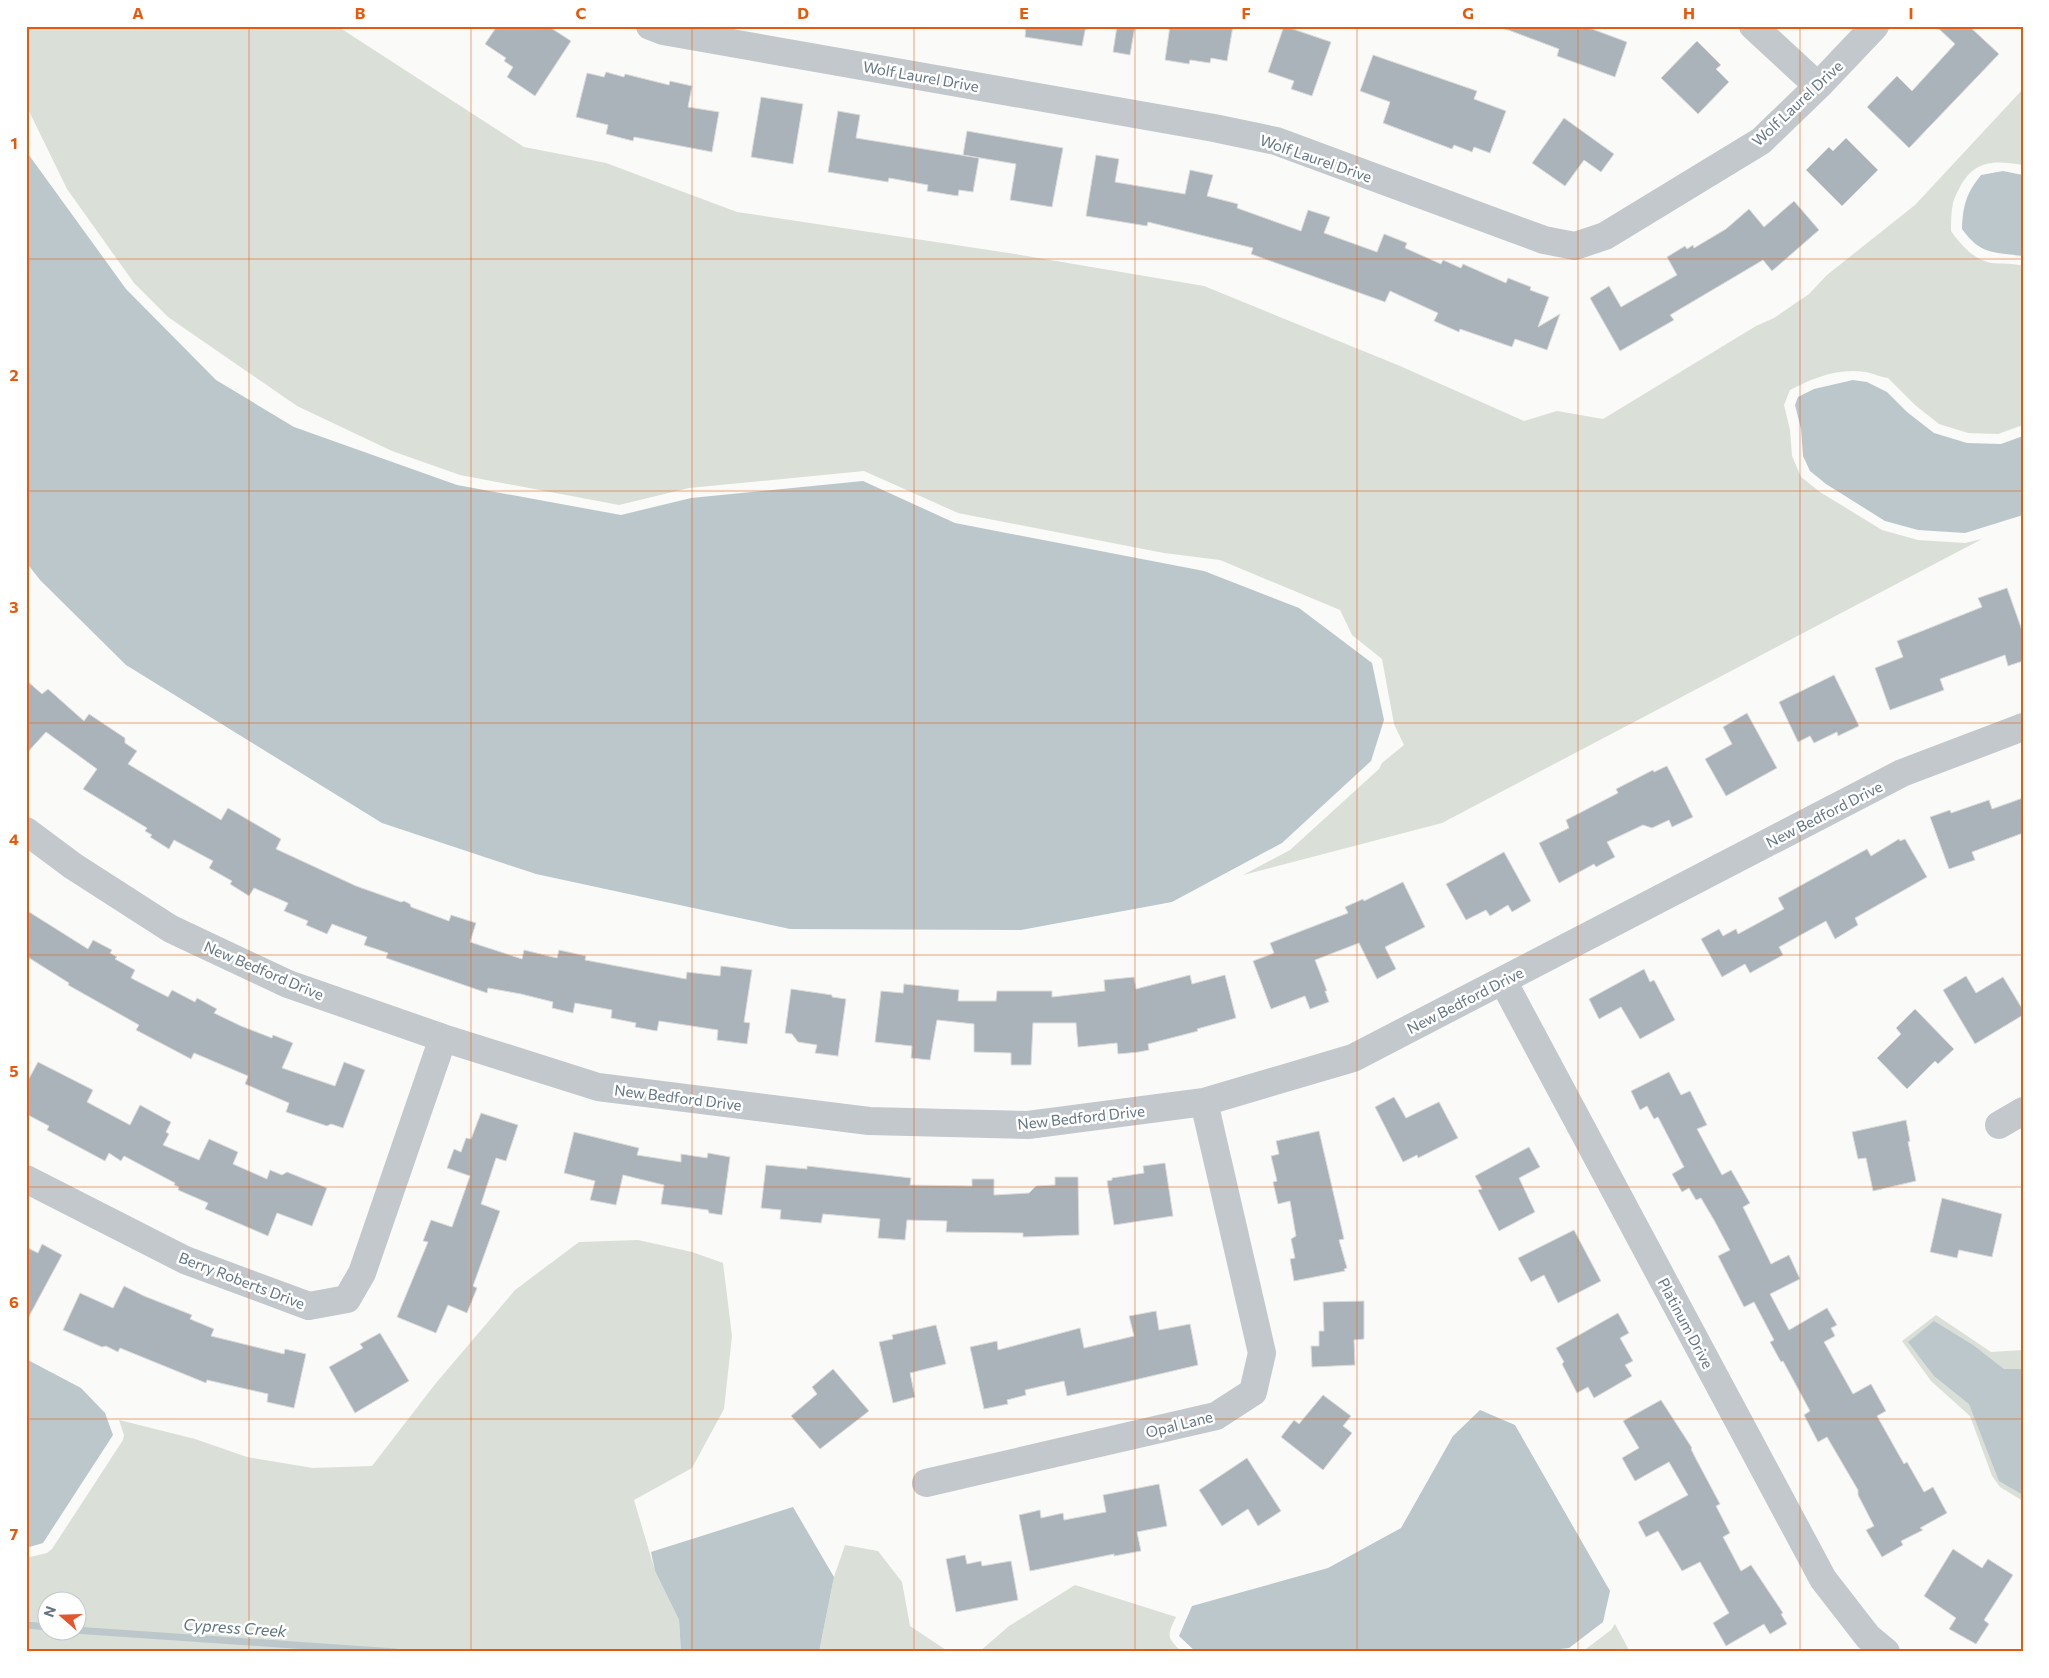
<svg xmlns="http://www.w3.org/2000/svg" width="2049" height="1678" viewBox="0 0 2049 1678" font-family="Commissioner,sans-serif">
	<style>
		.green { fill: #dadfd7; fill-rule: evenodd }
		.water { fill: #bbc7cb }
		.lines { fill: none; stroke-linecap: round; stroke-linejoin: round }
		.stream { stroke: #bbc7cb; stroke-width: 7 }
		.building { fill: #aab3b9; stroke: #dcdcda }
		.minor { stroke: #c3c8cc; stroke-width: 28 }
		.grid { fill: none; stroke: #e8590c; stroke-width: 1; stroke-opacity: 0.55 }
		.labels { text-anchor: middle; dominant-baseline: central; stroke-width: 5; stroke-linejoin: round; paint-order: stroke }
		.street-label { font-size: 15px; fill: #657683; stroke: #fff }
		.water-label { font-size: 16px; font-style: italic; fill: #60757c; stroke: #fff }
		.neatline { fill: none; stroke: #e8590c; stroke-width: 2 }
		.grid-label { font-size: 16px; text-anchor: middle; font-weight: bold; fill: #e8590c }
	</style>
	<rect width="100%" height="100%" fill="#fafaf8"/>
	<path class="green" d="M 26,26 L 337,26 L 524,147 L 606,163 L 737,212 L 1015,254 L 1204,286 L 1400,366 L 1524,421 L 1557,411 L 1603,419 L 1756,326 L 1774,318 L 1809,294 L 1827,275 L 1915,205 L 2023,89 L 2023,165 C 1994,160 1973,160 1959,189 C 1957,193 1954,198 1953,203 C 1951,212 1951,222 1951,231 C 1961,245 1973,259 1991,263 C 2001,264 2013,263 2023,266 L 2023,425 L 1998,434 L 1968,433 L 1939,424 L 1915,405 L 1888,378 C 1879,377 1873,373 1865,372 C 1838,368 1813,378 1790,390 L 1784,405 L 1790,430 L 1792,456 L 1801,477 L 1820,492 L 1882,530 L 1918,540 L 1965,543 L 1982,539 L 1442,823 L 1243,875 L 1290,850 L 1379,769 L 1382,763 L 1404,745 L 1394,724 L 1382,659 L 1352,635 L 1340,610 L 1220,560 L 1164,553 L 958,513 L 864,471 L 689,488 L 619,505 L 460,475 L 392,451 L 297,406 L 168,317 L 134,283 L 67,189 L 26,105 Z
		M 638,1240 L 692,1252 L 723,1263 L 732,1336 L 724,1409 L 692,1468 L 634,1500 L 655,1571 L 679,1620 L 681,1652 L 26,1652 L 26,1558 L 47,1553 L 52,1549 L 123,1440 L 124,1435 L 119,1420 L 195,1439 L 247,1457 L 313,1468 L 372,1466 L 436,1383 L 515,1290 L 579,1242 ZM 48,1600 L 78,1600 L 78,1630 L 48,1630 Z
		M 1936,1315 L 1991,1352 L 2023,1350 L 2023,1501 L 2000,1487 L 1992,1476 L 1970,1416 L 1931,1381 L 1902,1341 Z
		M 845,1545 L 878,1551 L 902,1582 L 910,1626 L 949,1652 L 819,1652 L 834,1577 Z
		M 1075,1585 L 1176,1617 C 1167,1636 1166,1637 1182,1652 L 979,1652 L 1009,1626 Z
		M 1615,1624 L 1630,1652 L 1582,1652 L 1611,1630 Z"/>
	<path class="water" d="M 26,151 L 126,289 L 216,380 L 294,427 L 457,485 L 621,515 L 691,498 L 863,481 L 955,523 L 1204,571 L 1299,608 L 1372,663 L 1384,720 L 1371,761 L 1282,843 L 1172,902 L 1021,930 L 790,929 L 536,874 L 382,823 L 126,665 L 40,580 L 26,562 Z
		M 2003,171 L 2023,175 L 2023,256 C 1993,252 1981,255 1962,229 C 1963,205 1966,194 1981,175 Z
		M 1853,380 L 1867,382 L 1887,392 L 1907,412 L 1934,433 L 1967,443 L 2001,444 L 2023,436 L 2023,515 L 1965,533 L 1918,530 L 1885,521 L 1826,484 L 1810,471 L 1803,456 L 1801,429 L 1795,405 L 1798,397 L 1814,389 Z
		M 1934,1321 L 1973,1345 L 2004,1369 L 2023,1369 L 2023,1495 L 1999,1481 L 1969,1404 L 1934,1376 L 1908,1342 Z
		M 26,1359 L 81,1388 L 105,1413 L 113,1435 L 43,1543 L 26,1548 Z
		M 1480,1410 L 1515,1425 L 1610,1591 L 1603,1622 L 1569,1648 L 1535,1652 L 1196,1652 L 1179,1636 L 1192,1606 L 1328,1568 L 1401,1528 L 1453,1436 Z
		M 793,1507 L 834,1577 L 819,1652 L 681,1652 L 679,1620 L 655,1571 L 651,1552 Z"/>
	<g class="lines">
		<path class="stream" d="M 26,1625 L 48,1627
			M 74,1630 L 395,1652"/>
	</g>
	<path class="building" d="M 497,26 L 548,26 L 571,41 L 535,96 L 507,77 L 513,67 L 504,61 L 506,58 L 485,44 Z
		M 1026,26 L 1086,26 L 1082,46 L 1025,37 Z
		M 1117,26 L 1135,26 L 1130,55 L 1113,52 Z
		M 1170,26 L 1233,26 L 1227,61 L 1211,58 L 1210,63 L 1190,60 L 1189,64 L 1165,60 Z
		M 1284,26 L 1331,42 L 1312,96 L 1291,89 L 1294,81 L 1268,72 Z
		M 1503,26 L 1584,26 L 1627,42 L 1615,77 L 1557,56 L 1559,49 L 1503,28 Z
		M 1936,26 L 1969,26 L 1999,54 L 1909,148 L 1867,107 L 1897,76 L 1912,91 L 1955,44 Z
		M 1697,41 L 1721,65 L 1716,69 L 1729,82 L 1698,114 L 1661,78 Z
		M 1373,55 L 1477,91 L 1474,99 L 1506,111 L 1490,153 L 1474,147 L 1472,152 L 1454,145 L 1452,149 L 1383,123 L 1390,102 L 1360,91 Z
		M 606,72 L 624,77 L 625,74 L 669,85 L 670,81 L 692,86 L 688,107 L 719,112 L 712,152 L 634,137 L 633,141 L 606,134 L 608,125 L 576,117 L 587,73 L 604,77 Z
		M 761,97 L 803,104 L 793,164 L 751,157 Z
		M 838,111 L 860,115 L 856,138 L 979,158 L 973,192 L 959,190 L 958,196 L 927,191 L 928,185 L 889,178 L 888,182 L 828,172 Z
		M 1564,118 L 1614,154 L 1601,172 L 1584,160 L 1565,186 L 1532,163 Z
		M 967,131 L 1063,148 L 1052,207 L 1010,200 L 1016,164 L 963,155 Z
		M 1846,138 L 1878,170 L 1842,206 L 1806,170 L 1829,147 L 1833,151 Z
		M 1096,155 L 1119,159 L 1115,182 L 1185,194 L 1190,170 L 1213,175 L 1207,196 L 1238,204 L 1237,208 L 1301,231 L 1308,210 L 1330,217 L 1324,233 L 1377,252 L 1384,234 L 1407,243 L 1405,248 L 1441,264 L 1443,260 L 1461,268 L 1463,264 L 1506,283 L 1508,278 L 1531,287 L 1530,290 L 1549,297 L 1538,327 L 1560,314 L 1547,350 L 1515,339 L 1512,347 L 1460,329 L 1459,332 L 1434,321 L 1438,313 L 1390,291 L 1385,302 L 1251,254 L 1253,248 L 1148,222 L 1147,226 L 1086,216 Z
		M 1794,201 L 1819,230 L 1772,271 L 1763,260 L 1670,315 L 1674,320 L 1620,351 L 1590,298 L 1609,286 L 1621,307 L 1677,275 L 1667,257 L 1685,246 L 1687,249 L 1693,245 L 1694,248 L 1726,229 L 1749,209 L 1764,227 Z
		M 2007,588 L 2023,633 L 2023,661 L 2008,666 L 2005,655 L 1940,679 L 1944,690 L 1890,710 L 1875,668 L 1903,657 L 1897,641 L 1982,607 L 1978,598 Z
		M 1834,675 L 1859,726 L 1838,736 L 1837,732 L 1814,743 L 1810,736 L 1798,742 L 1779,702 Z
		M 26,680 L 42,694 L 48,689 L 84,721 L 89,714 L 125,738 L 125,743 L 137,751 L 128,764 L 221,820 L 228,808 L 281,839 L 276,849 L 356,886 L 401,902 L 404,901 L 410,904 L 411,907 L 449,921 L 451,915 L 476,923 L 470,942 L 522,959 L 524,950 L 557,958 L 559,950 L 586,956 L 585,960 L 686,979 L 687,972 L 720,976 L 721,966 L 752,970 L 744,1022 L 750,1023 L 747,1044 L 717,1040 L 718,1030 L 659,1021 L 657,1031 L 635,1027 L 636,1023 L 611,1018 L 612,1010 L 575,1003 L 573,1013 L 552,1008 L 553,1002 L 521,994 L 488,988 L 487,993 L 386,958 L 388,953 L 364,945 L 367,937 L 332,924 L 327,934 L 306,925 L 308,921 L 284,911 L 288,903 L 254,888 L 249,896 L 230,884 L 232,881 L 209,868 L 213,861 L 174,840 L 169,849 L 150,837 L 152,835 L 145,831 L 147,828 L 83,789 L 97,769 L 46,732 L 26,754 Z
		M 1747,713 L 1777,768 L 1726,796 L 1705,759 L 1732,744 L 1723,727 Z
		M 1667,766 L 1693,817 L 1672,827 L 1669,820 L 1652,828 L 1643,825 L 1607,842 L 1615,857 L 1596,867 L 1594,864 L 1559,883 L 1539,843 L 1569,828 L 1566,820 L 1618,793 L 1616,789 L 1653,770 L 1654,772 Z
		M 2023,798 L 2023,833 L 1972,852 L 1975,860 L 1949,869 L 1930,817 L 1950,810 L 1951,813 L 1989,800 L 1992,809 Z
		M 1899,839 L 1900,841 L 1905,839 L 1927,877 L 1855,918 L 1858,925 L 1835,939 L 1826,921 L 1779,947 L 1783,955 L 1750,973 L 1745,964 L 1722,977 L 1701,939 L 1719,929 L 1723,936 L 1736,929 L 1738,934 L 1784,909 L 1778,898 L 1867,849 L 1871,856 Z
		M 1504,852 L 1531,901 L 1512,912 L 1508,905 L 1490,916 L 1486,910 L 1466,920 L 1446,884 Z
		M 1403,882 L 1425,927 L 1385,947 L 1396,969 L 1377,979 L 1359,943 L 1315,960 L 1327,991 L 1325,991 L 1329,1002 L 1310,1009 L 1305,996 L 1271,1009 L 1253,961 L 1274,953 L 1270,943 L 1348,913 L 1345,907 L 1363,899 L 1364,901 Z
		M 26,910 L 88,949 L 93,940 L 112,950 L 110,953 L 117,957 L 115,959 L 135,970 L 131,978 L 168,997 L 172,990 L 195,1002 L 197,998 L 217,1009 L 214,1013 L 241,1026 L 272,1038 L 273,1035 L 293,1043 L 282,1068 L 335,1086 L 344,1062 L 365,1070 L 343,1128 L 331,1124 L 327,1126 L 286,1112 L 289,1103 L 245,1084 L 248,1076 L 194,1053 L 191,1059 L 136,1030 L 139,1025 L 68,985 L 69,983 L 26,956 Z
		M 1644,969 L 1650,982 L 1654,980 L 1675,1020 L 1640,1039 L 1621,1007 L 1599,1019 L 1589,999 Z
		M 1190,975 L 1192,984 L 1225,975 L 1236,1018 L 1197,1029 L 1198,1031 L 1148,1044 L 1149,1050 L 1139,1052 L 1118,1054 L 1117,1043 L 1078,1047 L 1076,1023 L 1033,1023 L 1031,1065 L 1011,1065 L 1011,1053 L 974,1052 L 974,1024 L 937,1020 L 930,1060 L 911,1058 L 912,1046 L 875,1042 L 881,991 L 903,993 L 904,984 L 959,990 L 958,1001 L 996,1001 L 997,991 L 1052,991 L 1052,997 L 1105,991 L 1104,980 L 1134,977 L 1136,989 Z
		M 1966,976 L 1976,993 L 2003,977 L 2023,1010 L 2023,1015 L 1975,1044 L 1943,990 Z
		M 791,989 L 832,995 L 832,997 L 846,999 L 838,1056 L 815,1053 L 817,1045 L 798,1042 L 792,1034 L 785,1033 Z
		M 1915,1009 L 1954,1049 L 1938,1064 L 1935,1061 L 1907,1089 L 1877,1058 L 1901,1034 L 1896,1028 Z
		M 38,1062 L 93,1090 L 87,1102 L 130,1125 L 140,1105 L 171,1122 L 166,1132 L 169,1134 L 163,1145 L 199,1160 L 209,1139 L 238,1152 L 233,1164 L 267,1179 L 270,1170 L 282,1175 L 287,1172 L 327,1188 L 312,1226 L 277,1213 L 268,1236 L 205,1209 L 208,1203 L 178,1190 L 179,1187 L 174,1185 L 175,1183 L 124,1156 L 121,1161 L 109,1153 L 105,1161 L 47,1130 L 49,1126 L 26,1114 L 26,1084 Z
		M 1669,1072 L 1681,1095 L 1690,1091 L 1707,1125 L 1697,1129 L 1722,1175 L 1731,1170 L 1750,1203 L 1743,1207 L 1771,1264 L 1789,1255 L 1800,1279 L 1770,1294 L 1789,1330 L 1827,1308 L 1837,1325 L 1831,1328 L 1835,1336 L 1824,1342 L 1853,1394 L 1871,1384 L 1886,1411 L 1877,1416 L 1904,1464 L 1907,1462 L 1924,1492 L 1933,1487 L 1947,1513 L 1920,1528 L 1923,1530 L 1901,1541 L 1903,1545 L 1882,1557 L 1866,1530 L 1874,1526 L 1858,1495 L 1858,1490 L 1827,1437 L 1818,1442 L 1804,1415 L 1810,1411 L 1783,1361 L 1781,1362 L 1770,1342 L 1774,1340 L 1754,1302 L 1744,1307 L 1718,1256 L 1730,1250 L 1714,1220 L 1701,1198 L 1696,1200 L 1689,1188 L 1682,1192 L 1672,1174 L 1684,1167 L 1658,1117 L 1654,1119 L 1647,1106 L 1640,1110 L 1631,1091 Z
		M 1394,1097 L 1406,1118 L 1439,1102 L 1458,1138 L 1418,1158 L 1417,1155 L 1403,1162 L 1375,1107 Z
		M 481,1113 L 518,1125 L 506,1161 L 496,1158 L 481,1204 L 500,1211 L 473,1286 L 477,1288 L 467,1313 L 448,1305 L 436,1333 L 397,1317 L 428,1242 L 423,1241 L 431,1220 L 452,1227 L 470,1176 L 447,1168 L 454,1149 L 461,1152 L 466,1138 L 471,1139 Z
		M 1906,1120 L 1910,1141 L 1908,1142 L 1916,1181 L 1873,1191 L 1866,1158 L 1858,1159 L 1852,1132 Z
		M 1319,1131 L 1344,1239 L 1339,1240 L 1347,1268 L 1344,1269 L 1345,1271 L 1294,1281 L 1290,1259 L 1295,1258 L 1291,1239 L 1296,1236 L 1290,1201 L 1278,1204 L 1273,1182 L 1277,1181 L 1271,1156 L 1279,1154 L 1276,1141 Z
		M 574,1132 L 639,1148 L 637,1155 L 681,1162 L 681,1154 L 707,1158 L 708,1153 L 730,1157 L 722,1215 L 709,1213 L 708,1210 L 661,1204 L 664,1185 L 623,1175 L 616,1205 L 590,1200 L 595,1181 L 564,1173 Z
		M 1529,1147 L 1540,1167 L 1519,1178 L 1535,1212 L 1499,1231 L 1478,1190 L 1482,1189 L 1475,1176 Z
		M 1165,1163 L 1173,1216 L 1114,1225 L 1107,1181 L 1112,1180 L 1112,1178 L 1144,1173 L 1143,1166 Z
		M 766,1165 L 807,1169 L 807,1166 L 911,1178 L 910,1185 L 972,1186 L 972,1179 L 994,1179 L 994,1195 L 1029,1193 L 1036,1186 L 1055,1185 L 1055,1177 L 1078,1177 L 1079,1235 L 1023,1237 L 1023,1233 L 946,1232 L 947,1221 L 907,1220 L 905,1240 L 878,1238 L 880,1219 L 823,1214 L 821,1223 L 780,1219 L 781,1210 L 761,1208 Z
		M 1942,1198 L 2002,1214 L 1992,1257 L 1959,1250 L 1957,1258 L 1930,1252 Z
		M 1574,1230 L 1601,1281 L 1558,1303 L 1544,1275 L 1531,1282 L 1518,1258 Z
		M 42,1244 L 62,1255 L 26,1322 L 26,1247 L 38,1253 Z
		M 124,1286 L 144,1296 L 192,1315 L 190,1319 L 214,1329 L 211,1336 L 284,1354 L 285,1349 L 306,1354 L 294,1408 L 267,1402 L 268,1394 L 207,1380 L 206,1383 L 120,1348 L 118,1352 L 106,1346 L 102,1347 L 63,1330 L 80,1293 L 113,1308 Z
		M 1364,1301 L 1364,1339 L 1354,1340 L 1355,1365 L 1312,1367 L 1311,1346 L 1319,1346 L 1319,1331 L 1324,1331 L 1323,1302 Z
		M 1156,1311 L 1159,1330 L 1190,1324 L 1198,1365 L 1067,1396 L 1064,1381 L 1025,1390 L 1026,1395 L 1007,1400 L 1008,1404 L 984,1409 L 970,1347 L 997,1341 L 998,1350 L 1080,1328 L 1084,1348 L 1134,1336 L 1129,1316 Z
		M 1618,1313 L 1629,1333 L 1620,1338 L 1633,1361 L 1625,1365 L 1632,1376 L 1594,1398 L 1588,1387 L 1577,1393 L 1562,1364 L 1564,1362 L 1556,1348 Z
		M 936,1325 L 946,1364 L 910,1373 L 915,1397 L 893,1403 L 879,1342 L 893,1339 L 892,1335 Z
		M 380,1333 L 409,1381 L 355,1413 L 329,1367 L 363,1348 L 360,1344 Z
		M 833,1369 L 869,1411 L 820,1449 L 791,1416 L 817,1394 L 812,1387 Z
		M 1323,1395 L 1351,1416 L 1343,1426 L 1352,1433 L 1323,1470 L 1281,1437 L 1294,1420 L 1299,1424 Z
		M 1661,1400 L 1692,1448 L 1691,1449 L 1696,1459 L 1720,1504 L 1716,1506 L 1730,1533 L 1723,1537 L 1741,1571 L 1751,1565 L 1783,1613 L 1781,1614 L 1787,1624 L 1770,1634 L 1764,1624 L 1726,1646 L 1713,1623 L 1729,1613 L 1700,1562 L 1682,1571 L 1658,1531 L 1646,1537 L 1638,1522 L 1688,1495 L 1669,1462 L 1635,1481 L 1622,1458 L 1639,1448 L 1623,1421 Z
		M 1247,1458 L 1281,1511 L 1258,1526 L 1248,1509 L 1222,1526 L 1199,1490 Z
		M 1159,1484 L 1167,1526 L 1137,1532 L 1141,1551 L 1114,1556 L 1114,1554 L 1030,1571 L 1019,1515 L 1040,1510 L 1041,1518 L 1063,1513 L 1064,1520 L 1106,1512 L 1103,1495 Z
		M 1953,1549 L 1982,1568 L 1988,1559 L 2013,1575 L 1984,1620 L 1989,1624 L 1976,1644 L 1949,1629 L 1956,1618 L 1924,1596 Z
		M 965,1555 L 967,1564 L 981,1561 L 982,1566 L 1011,1561 L 1018,1600 L 956,1612 L 946,1559 Z"/>
	<g class="lines">
		<path class="minor" d="M 650,26 L 663,31 L 1214,128 L 1276,141 L 1544,240 L 1575,246 L 1605,236 L 1761,141 L 1818,86 L 1875,26
			M 1753,26 L 1818,86
			M 26,831 L 73,866 L 171,929 L 288,984 L 443,1038 L 598,1087 L 869,1121 L 1028,1125 L 1204,1102 L 1353,1058 L 1902,773 L 2023,727
			M 1503,981 L 1823,1579 L 1868,1637 L 1886,1652
			M 1999,1125 L 2023,1111
			M 26,1179 L 185,1260 L 309,1306 L 347,1299 L 362,1273 L 443,1038
			M 926,1483 L 1216,1416 L 1253,1392 L 1262,1353 L 1204,1102"/>
	</g>
	<path class="grid" d="M 249,26 L 249,1652M 471,26 L 471,1652M 692,26 L 692,1652M 914,26 L 914,1652M 1135,26 L 1135,1652M 1357,26 L 1357,1652M 1578,26 L 1578,1652M 1800,26 L 1800,1652M 26,259 L 2023,259M 26,491 L 2023,491M 26,723 L 2023,723M 26,955 L 2023,955M 26,1187 L 2023,1187M 26,1419 L 2023,1419"/>
	<g class="labels">
		<g class="street-label">
			<text transform="translate(921 76) rotate(10)">Wolf Laurel Drive</text>
			<text transform="translate(1797 103) rotate(-43)">Wolf Laurel Drive</text>
			<text transform="translate(1316 158) rotate(19)">Wolf Laurel Drive</text>
			<text transform="translate(1824 814) rotate(-27)">New Bedford Drive</text>
			<text transform="translate(264 970) rotate(23)">New Bedford Drive</text>
			<text transform="translate(1465 1000) rotate(-27)">New Bedford Drive</text>
			<text transform="translate(678 1097) rotate(7)">New Bedford Drive</text>
			<text transform="translate(1081 1117) rotate(-6)">New Bedford Drive</text>
			<text transform="translate(242 1280) rotate(21)">Berry Roberts Drive</text>
			<text transform="translate(1686 1323) rotate(62)">Platinum Drive</text>
			<text transform="translate(1179 1424) rotate(-14)">Opal Lane</text>
		</g>
		<g class="water-label">
			<text transform="translate(235 1627) rotate(4)">Cypress Creek</text>
		</g>
	</g>
	<rect width="2049" height="1678" fill="none" stroke="#ffffff" stroke-width="55"/>
	<g transform="translate(62 1616) rotate(290)"><circle r="24" fill="#ffffff" stroke="#c1c8cd"/>
	<path d="M0-4L9 19L0 12L-9 19Z" fill="#e4572e"/>
	<text y="-8" font-size="14" font-weight="bold" text-anchor="middle" fill="#657683">N</text>
	</g>
	<rect x="28" y="28" width="1994" height="1622" class="neatline"/>
	<g class="grid-label">
		<text x="138" y="19">A</text>
		<text x="360" y="19">B</text>
		<text x="581" y="19">C</text>
		<text x="803" y="19">D</text>
		<text x="1024" y="19">E</text>
		<text x="1246" y="19">F</text>
		<text x="1468" y="19">G</text>
		<text x="1689" y="19">H</text>
		<text x="1911" y="19">I</text>
		<text x="14" y="149">1</text>
		<text x="14" y="381">2</text>
		<text x="14" y="613">3</text>
		<text x="14" y="845">4</text>
		<text x="14" y="1077">5</text>
		<text x="14" y="1308">6</text>
		<text x="14" y="1540">7</text>
	</g>
</svg>
